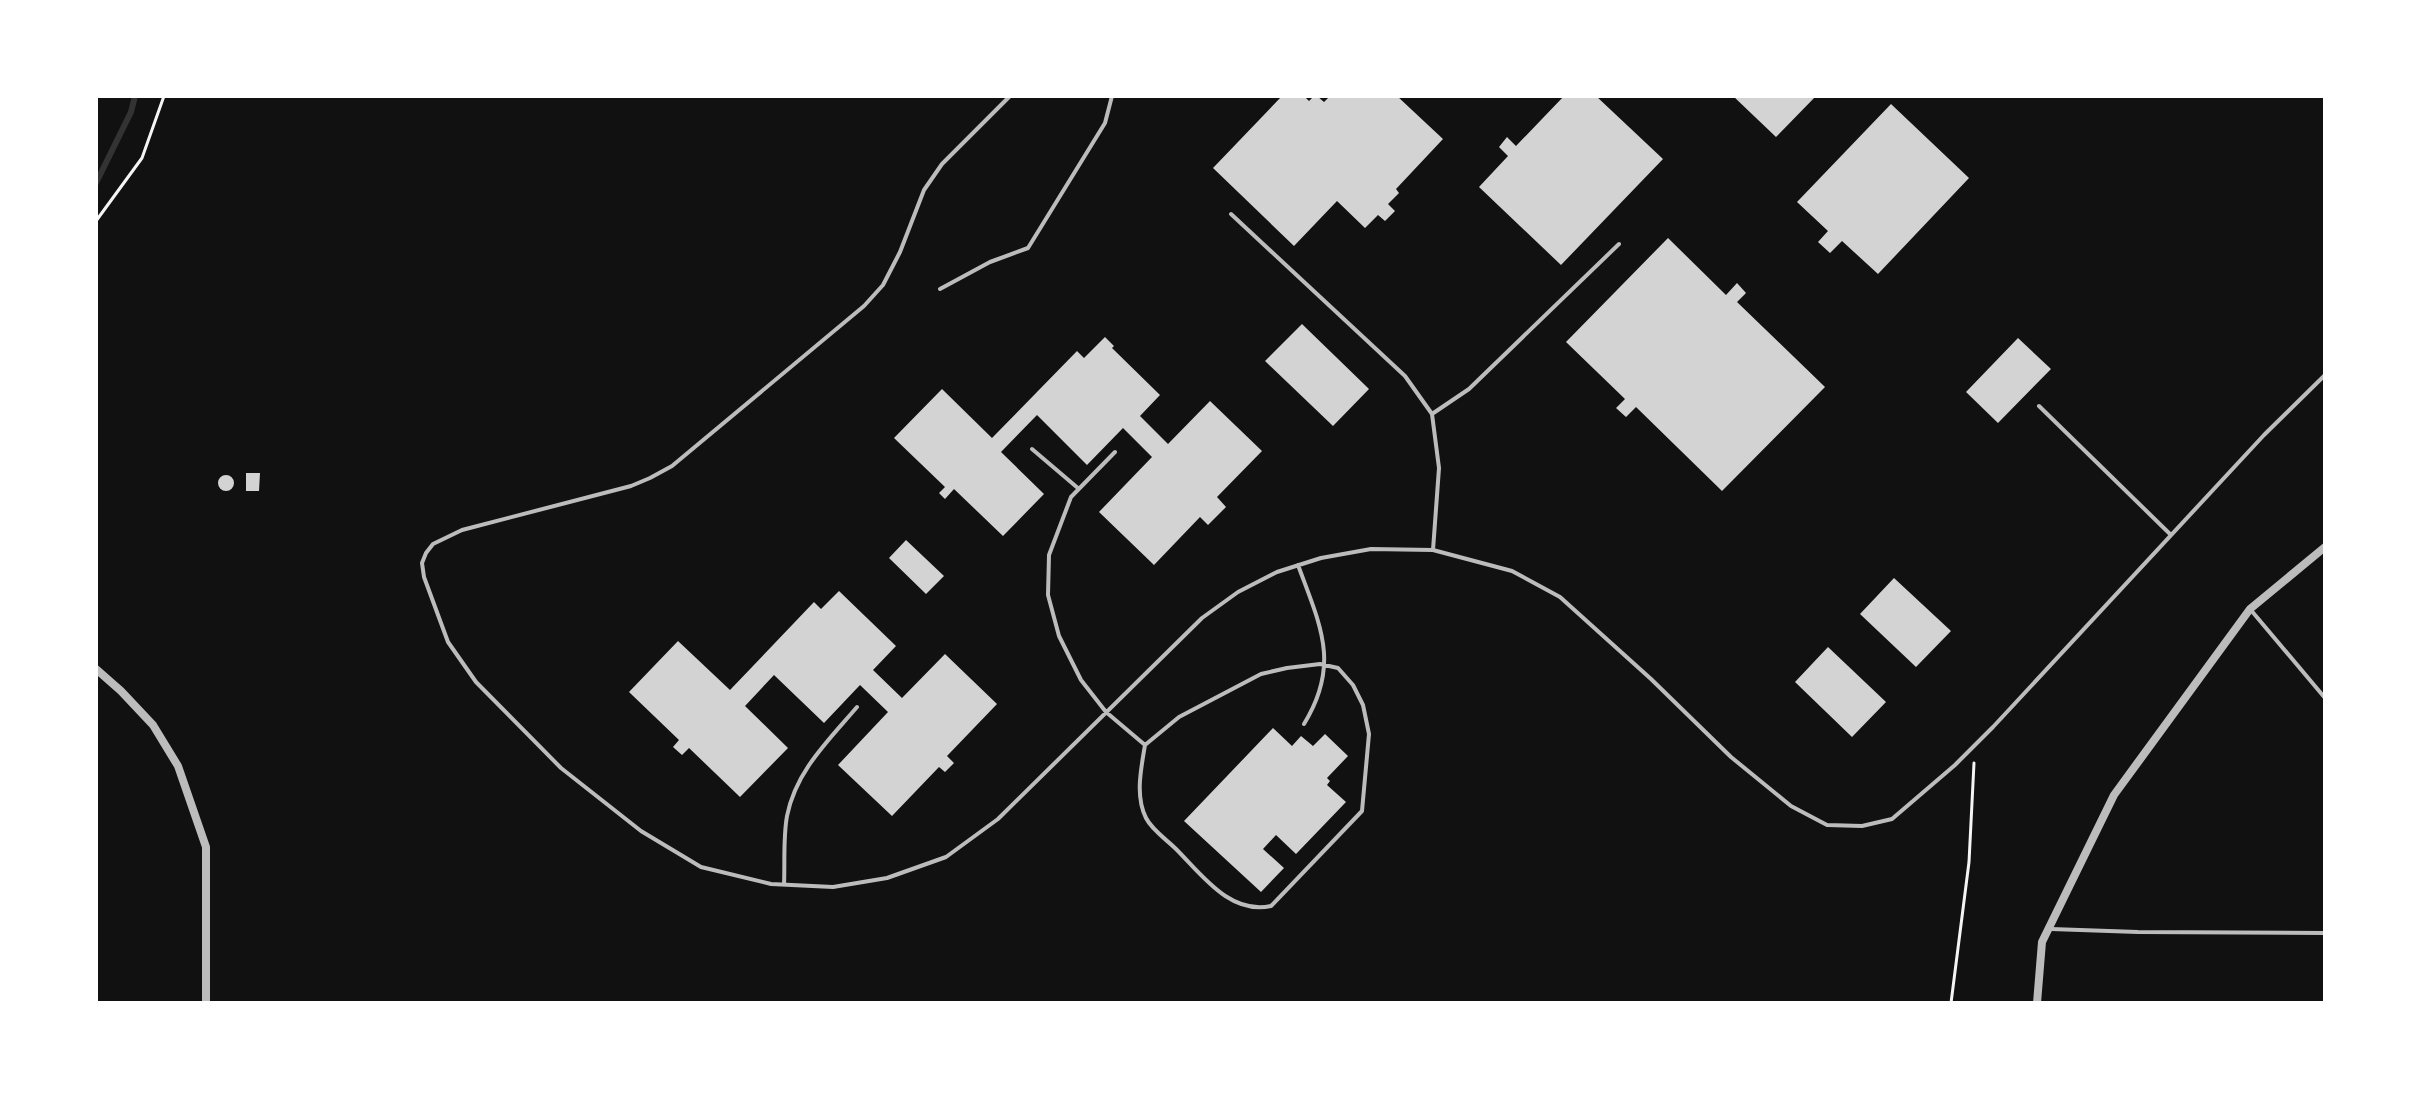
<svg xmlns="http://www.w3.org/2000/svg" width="2421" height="1099" viewBox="0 0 2421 1099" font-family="'Exo 2',sans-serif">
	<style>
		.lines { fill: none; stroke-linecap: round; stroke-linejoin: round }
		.stream { stroke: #333; stroke-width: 6 }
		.building { fill: #d3d3d3 }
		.path { stroke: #f5f5f5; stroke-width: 3 }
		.service { stroke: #bcbcbc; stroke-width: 4 }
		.minor { stroke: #bcbcbc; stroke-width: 8 }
	</style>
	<rect width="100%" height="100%" fill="#111"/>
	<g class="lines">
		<path class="stream" d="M 96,183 L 131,112 L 135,96"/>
	</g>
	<path class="building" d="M 1282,96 L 1304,96 L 1309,101 L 1314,96 L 1317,96 L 1324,102 L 1330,96 L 1397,96 L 1443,139 L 1396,189 L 1399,193 L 1388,204 L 1395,211 L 1385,221 L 1378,215 L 1365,228 L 1337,201 L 1294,246 L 1213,168 Z
		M 1564,96 L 1596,96 L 1663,159 L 1561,265 L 1479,187 L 1508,156 L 1499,147 L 1507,137 L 1516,146 Z
		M 1733,96 L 1816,96 L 1776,137 Z
		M 1891,104 L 1969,178 L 1878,274 L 1842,241 L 1830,253 L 1818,242 L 1828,231 L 1797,202 Z
		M 1668,238 L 1726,295 L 1737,283 L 1746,293 L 1737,302 L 1825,387 L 1722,491 L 1636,407 L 1626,417 L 1616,408 L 1625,399 L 1566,342 Z
		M 1302,324 L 1369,389 L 1333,426 L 1265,361 Z
		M 1105,337 L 1114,346 L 1112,348 L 1160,395 L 1140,416 L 1168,444 L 1210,401 L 1262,451 L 1217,497 L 1226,507 L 1208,525 L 1200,517 L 1154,565 L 1099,512 L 1152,457 L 1123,428 L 1087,465 L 1037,415 L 1001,452 L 1044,494 L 1003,536 L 954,489 L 945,499 L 939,493 L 945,487 L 894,438 L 942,389 L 992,438 L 1077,351 L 1084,358 Z
		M 2018,338 L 2051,369 L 1998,423 L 1966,392 Z
		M 246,473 L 260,473 L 259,491 L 246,491 Z
		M218 483a8 8 0 1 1 16 0a8 8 0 1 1-16 0Z
		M 906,540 L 944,576 L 926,594 L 889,558 Z
		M 1894,578 L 1951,631 L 1916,667 L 1860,614 Z
		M 839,591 L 896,646 L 873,670 L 902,698 L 945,654 L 997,704 L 947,756 L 954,763 L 945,772 L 939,767 L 892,816 L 838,765 L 888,712 L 860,685 L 824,723 L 774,675 L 745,706 L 788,748 L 740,797 L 689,748 L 682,755 L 673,747 L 679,740 L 629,692 L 678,641 L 730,690 L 814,602 L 821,609 Z
		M 1828,647 L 1886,702 L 1852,737 L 1795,682 Z
		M 1273,728 L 1292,746 L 1301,736 L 1313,746 L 1325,734 L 1348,756 L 1327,778 L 1330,781 L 1327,785 L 1346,802 L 1296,854 L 1276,835 L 1263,849 L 1284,868 L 1261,892 L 1184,821 Z"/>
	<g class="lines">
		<path class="path" d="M 96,221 L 142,158 L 164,96
			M 1951,1003 L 1969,862 L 1974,763"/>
		<path class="service" d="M 1010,96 L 942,164 L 924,190 L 900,252 L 883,285 L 864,306 L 672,466 L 650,478 L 631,486 L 462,530 L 433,544 L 426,553 L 422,563 L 424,577 L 448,642 L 476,682 L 561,768 L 641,831 L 701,867 L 771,884 L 833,887 L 887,878 L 946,857 L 998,819 L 1202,618 L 1238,592 L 1277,572 L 1321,558 L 1371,549 L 1433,550 L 1512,571 L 1560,597 L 1651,679 L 1731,757 L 1791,806 L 1827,825 L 1862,826 L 1892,819 L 1955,765 L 1993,727 L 2264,435 L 2325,375
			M 1231,214 L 1405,376 L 1432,414 L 1439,468 L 1433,550
			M 940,289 L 990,262 L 1028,248 L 1105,123 L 1112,96
			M 2039,406 L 2171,535
			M 1432,414 L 1469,389 L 1619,244
			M 1032,449 L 1079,489
			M 1115,452 L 1071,497 L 1049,555 L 1048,595 L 1059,636 L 1081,680 L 1106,712 L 1145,745 C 1141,769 1135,796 1146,818 C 1152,830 1167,840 1176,849 C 1202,875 1230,915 1271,906 L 1362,811 L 1369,734 L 1363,705 L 1353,685 L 1338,668 L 1320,664 L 1287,668 L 1261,674 L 1179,717 L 1145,745
			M 1298,565 C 1320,625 1341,664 1304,724
			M 2250,609 L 2325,698
			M 784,885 C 785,863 783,838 787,816 C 796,771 828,741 857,707
			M 2051,929 L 2138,932 L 2325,933"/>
		<path class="minor" d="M 96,669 L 121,691 L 153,725 L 178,766 L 206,847 L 206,1003
			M 2037,1003 L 2042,942 L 2114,795 L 2250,609 L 2325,547"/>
	</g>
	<rect width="2421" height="1099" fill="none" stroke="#ffffff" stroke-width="196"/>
</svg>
